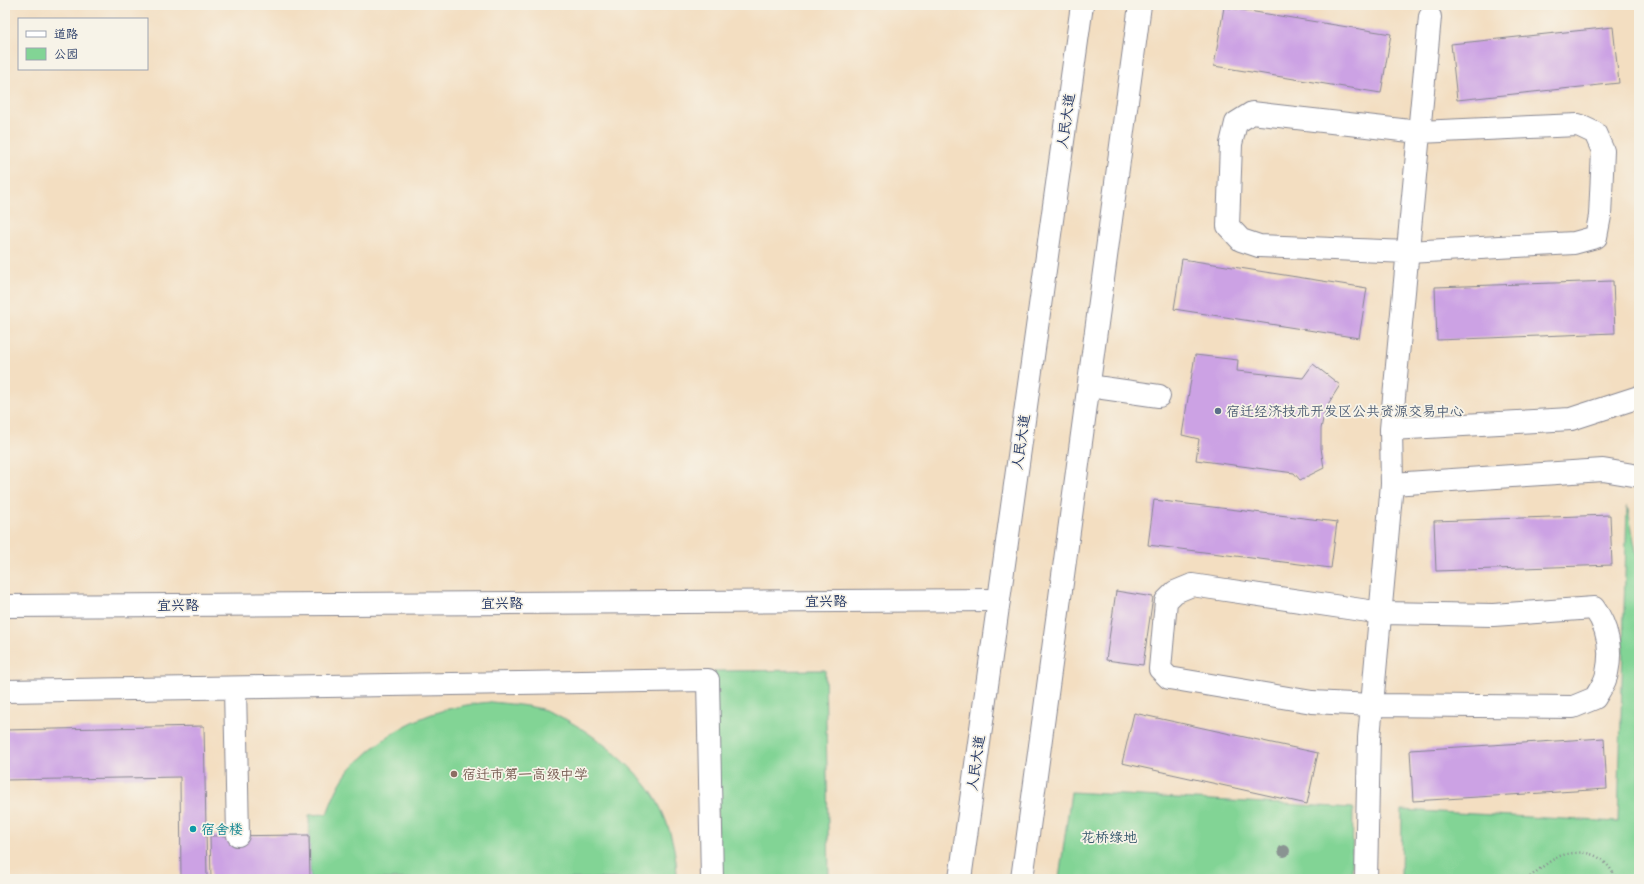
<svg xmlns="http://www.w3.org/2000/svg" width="1644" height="884" viewBox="0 0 1644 884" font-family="Caveat,'LXGW WenKai TC',sans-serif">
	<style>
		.green { fill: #82d495; stroke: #4e827a }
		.building { fill: #cca2e4 }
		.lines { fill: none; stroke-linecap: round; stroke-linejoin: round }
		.minor-casing { stroke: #878690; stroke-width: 24 }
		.major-casing { stroke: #878690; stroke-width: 24 }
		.path { stroke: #878690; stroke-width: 2.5; stroke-dasharray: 1 3; stroke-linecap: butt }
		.minor { stroke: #fff; stroke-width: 22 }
		.major { stroke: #fff; stroke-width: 22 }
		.tree { fill: #8a9492 }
		.service-dot { fill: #5c6f8a; stroke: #f7f3e8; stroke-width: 1.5 }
		.education-dot { fill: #8d6e63; stroke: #f7f3e8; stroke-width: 1.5 }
		.culture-dot { fill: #0f9aa8; stroke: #f7f3e8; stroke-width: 1.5 }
		.labels { text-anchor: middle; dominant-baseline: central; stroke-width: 3.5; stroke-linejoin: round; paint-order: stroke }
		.street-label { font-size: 14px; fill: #1b2f5e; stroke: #f7f3e8 }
		.service-label { font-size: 14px; fill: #4e5e75; stroke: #f7f3e8; text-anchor: start }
		.education-label { font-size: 14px; fill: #785e54; stroke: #f7f3e8; text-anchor: start }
		.culture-label { font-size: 14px; fill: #0d838f; stroke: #f7f3e8; text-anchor: start }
		.park-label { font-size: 14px; fill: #35586c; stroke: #f7f3e8 }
	</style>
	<rect width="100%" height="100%" fill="#f7f3e8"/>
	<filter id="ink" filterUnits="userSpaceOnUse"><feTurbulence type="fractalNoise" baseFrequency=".025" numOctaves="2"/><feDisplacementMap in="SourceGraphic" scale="8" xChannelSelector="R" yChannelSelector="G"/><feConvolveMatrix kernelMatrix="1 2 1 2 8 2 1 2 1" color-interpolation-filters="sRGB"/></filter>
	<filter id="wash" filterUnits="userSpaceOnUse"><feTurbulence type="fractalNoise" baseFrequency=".012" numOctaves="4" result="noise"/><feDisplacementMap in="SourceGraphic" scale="16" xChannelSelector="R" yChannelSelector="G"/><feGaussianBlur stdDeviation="0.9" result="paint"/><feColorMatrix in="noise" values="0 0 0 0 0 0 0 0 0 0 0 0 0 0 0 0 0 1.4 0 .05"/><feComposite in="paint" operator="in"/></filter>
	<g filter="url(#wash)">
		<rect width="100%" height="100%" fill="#f3dec1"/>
		<path class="green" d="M 1627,505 L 1639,566 L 1639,879 L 1401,879 L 1402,810 L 1618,822 Z
			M 825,670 L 829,879 L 719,879 L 714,671 Z
			M 491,702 C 509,704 528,705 545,710 C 582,723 640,768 658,803 C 670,826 677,853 677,879 L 310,879 L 309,815 L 327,814 C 332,800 338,785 347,773 C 351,767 357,762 362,758 C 399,722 441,706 491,702 Z
			M 1071,792 L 1353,808 L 1352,879 L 1059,879 Z"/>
		<g id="blocks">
			<path class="building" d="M 1224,7 L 1391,34 L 1381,93 L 1214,66 Z
				M 1613,27 L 1619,83 L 1457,100 L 1451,44 Z
				M 1182,259 L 1367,288 L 1359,338 L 1174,309 Z
				M 1613,281 L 1615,333 L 1437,340 L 1435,287 Z
				M 1195,355 L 1238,360 L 1237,371 L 1303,378 L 1313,364 L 1340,385 L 1325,409 L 1321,429 L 1321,448 L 1324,468 L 1300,480 L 1294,473 L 1196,460 L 1199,439 L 1182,435 Z
				M 1154,500 L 1337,522 L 1331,568 L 1148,545 Z
				M 1610,515 L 1612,565 L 1436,571 L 1434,521 Z
				M 1116,591 L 1153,597 L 1143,665 L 1106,660 Z
				M 1134,713 L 1318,753 L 1307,804 L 1122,763 Z
				M 204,726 L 207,879 L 181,879 L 180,777 L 5,780 L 5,730 Z
				M 1604,738 L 1607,789 L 1413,801 L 1410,750 Z
				M 309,835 L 310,879 L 211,879 L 210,836 Z"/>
		</g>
	</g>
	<g filter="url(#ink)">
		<use href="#blocks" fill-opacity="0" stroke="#878690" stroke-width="1"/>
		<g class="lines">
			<g class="minor-casing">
				<path id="minor" d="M 1252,113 L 1419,132 L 1578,125 L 1595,133 L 1603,151 L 1600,216 L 1596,237 L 1574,243 L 1408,252 L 1259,246 L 1241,240 L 1228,226 L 1231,144 L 1236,123 Z
					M 1089,386 L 1159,396
					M 1391,429 L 1571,419 L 1639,397
					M 1392,484 L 1603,470 L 1639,476
					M 1192,585 L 1382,613 L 1493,615 L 1594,608 C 1608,627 1612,650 1607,673 C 1606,682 1599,691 1595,698 L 1573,707 L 1372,705 L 1312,702 L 1169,678 L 1160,669 L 1166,601 L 1175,592 Z
					M 5,606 L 999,600
					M 235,688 L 238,835
					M 5,691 L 708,680 L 712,879
					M 1366,879 L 1369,738 L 1392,484 L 1391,429 L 1430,17"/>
			</g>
			<g class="major-casing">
				<path id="major" d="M 960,879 L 1082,5
					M 1022,879 L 1140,5"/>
			</g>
			<path class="path" d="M 1527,879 C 1538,871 1550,859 1563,855 C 1588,848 1606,856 1616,879"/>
			<use href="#minor" class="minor"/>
			<use href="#major" class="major"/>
		</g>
		<circle class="tree" cx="1284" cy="851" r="6"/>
	</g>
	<circle class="service-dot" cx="1218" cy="411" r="4"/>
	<circle class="education-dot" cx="454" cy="774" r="4"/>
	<circle class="culture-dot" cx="193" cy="829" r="4"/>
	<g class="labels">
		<g class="street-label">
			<text transform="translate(1066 121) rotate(-82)">人民大道</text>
			<text transform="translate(1021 442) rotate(-82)">人民大道</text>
			<text x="826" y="601">宜兴路</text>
			<text x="502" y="603">宜兴路</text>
			<text x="178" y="605">宜兴路</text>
			<text transform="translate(976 763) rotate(-82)">人民大道</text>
		</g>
		<g class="service-label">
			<text x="1226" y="411">宿迁经济技术开发区公共资源交易中心</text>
		</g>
		<g class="education-label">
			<text x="462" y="774">宿迁市第一高级中学</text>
		</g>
		<g class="culture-label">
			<text x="201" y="829">宿舍楼</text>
		</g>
		<g class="park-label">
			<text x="1109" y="837">花桥绿地</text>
		</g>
	</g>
	<rect width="1644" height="884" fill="none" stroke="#f7f3e8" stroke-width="20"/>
	<rect x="18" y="18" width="130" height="52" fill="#f7f3e8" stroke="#9fa5b1"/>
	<rect x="26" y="31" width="20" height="6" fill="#ffffff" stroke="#9fa5b1"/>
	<text x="54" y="38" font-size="12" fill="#1b2f5e">道路</text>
	<rect x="26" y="48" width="20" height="12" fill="#82d495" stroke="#9fa5b1"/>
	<text x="54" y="58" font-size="12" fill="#1b2f5e">公园</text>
</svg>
